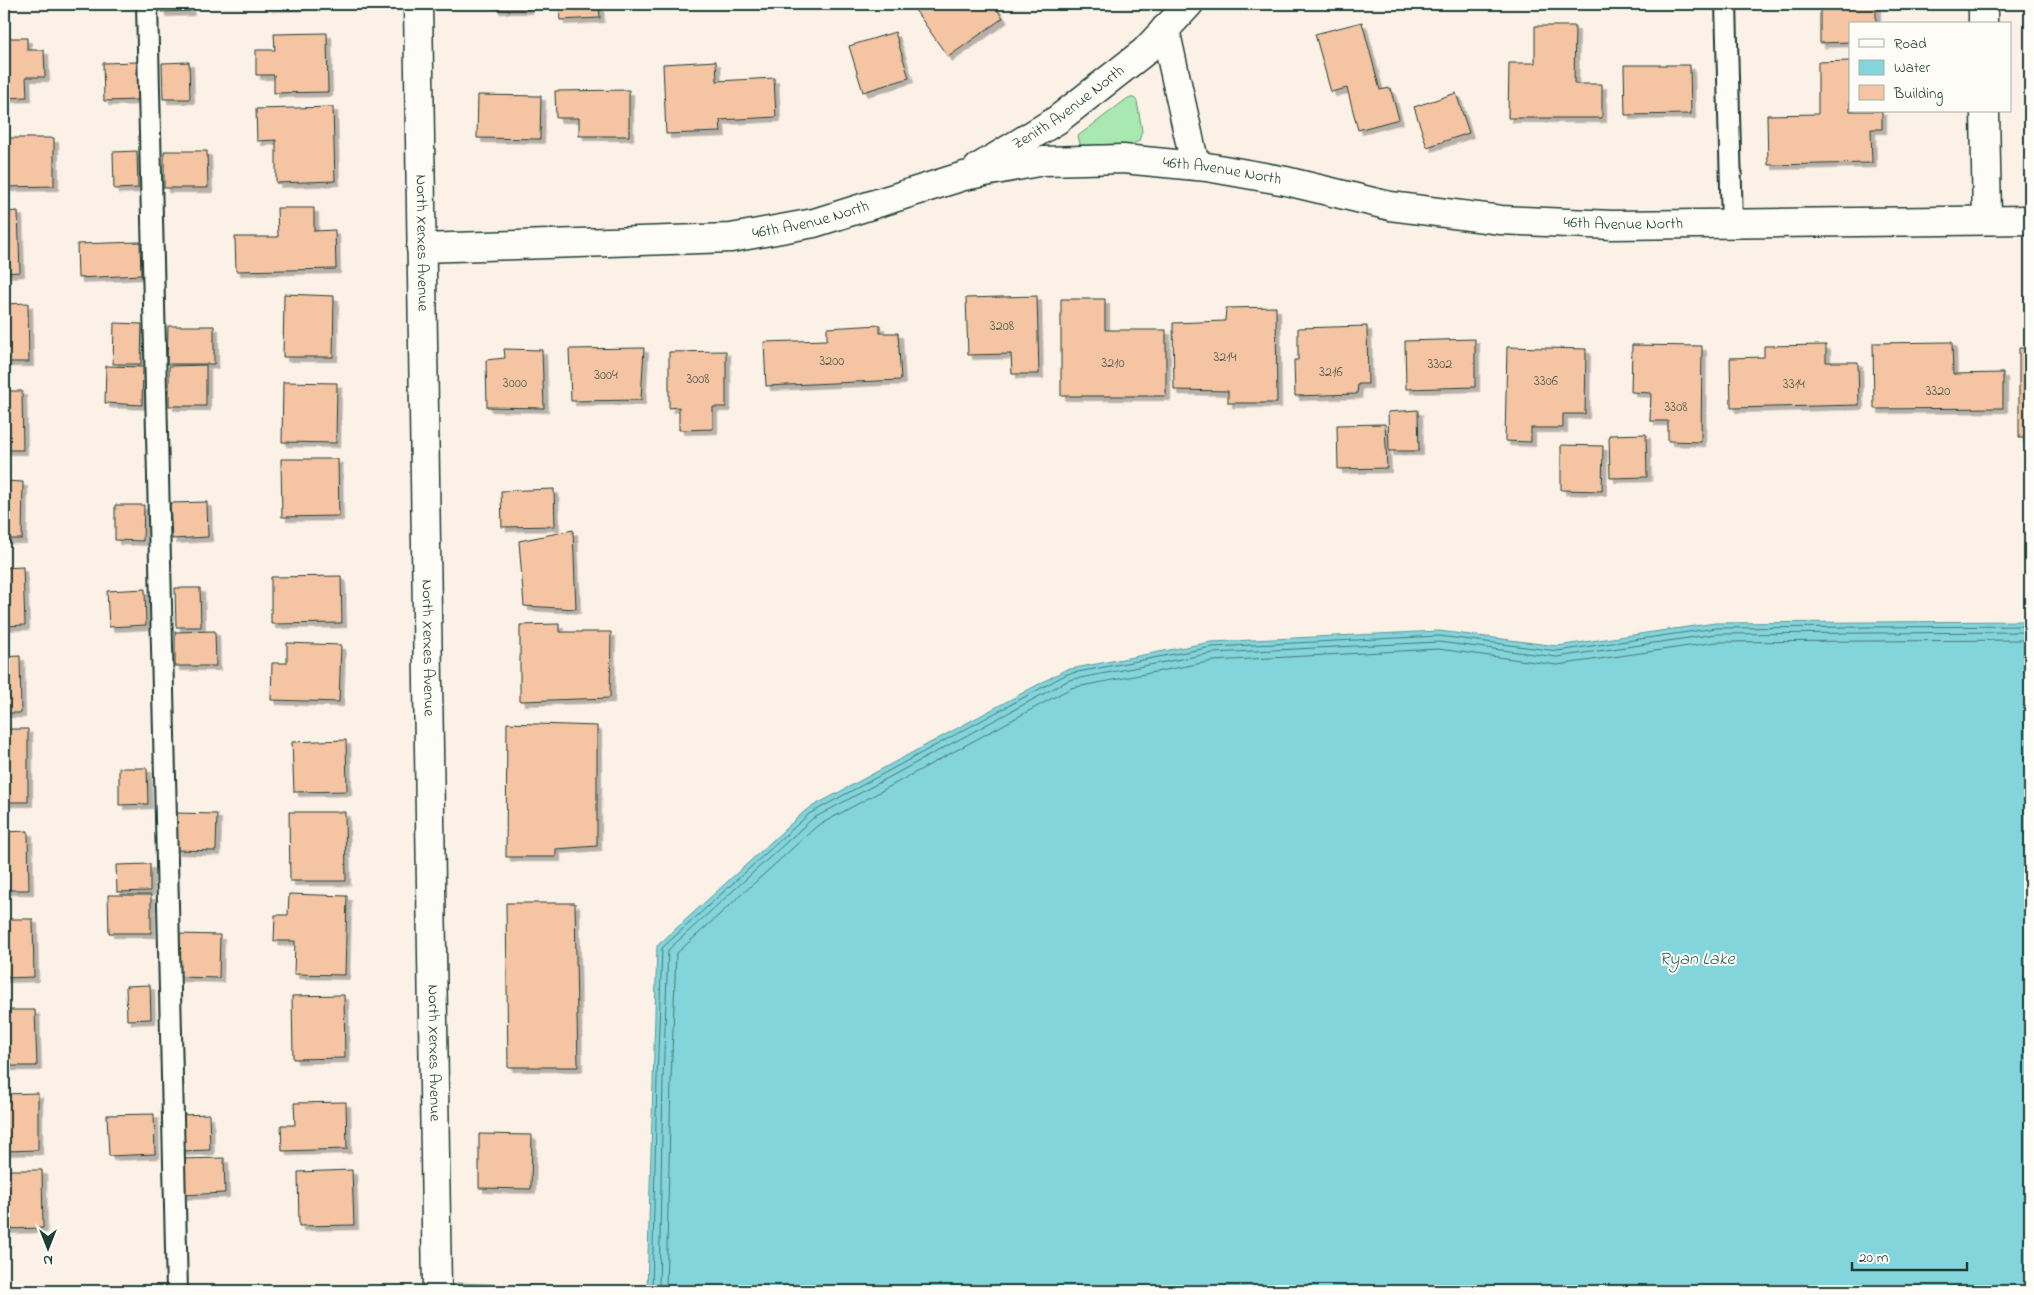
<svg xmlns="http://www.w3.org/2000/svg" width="2034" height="1295" viewBox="0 0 2034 1295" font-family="'Indie Flower',sans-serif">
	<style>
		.green { fill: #a9e8b0; stroke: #649272 }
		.water { fill: #83d4db; stroke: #5b9898 }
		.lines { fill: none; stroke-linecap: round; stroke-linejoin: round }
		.shore { stroke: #477977; stroke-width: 1 }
		.building { fill: #f4c4a3; stroke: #1f3d34; filter: url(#shadow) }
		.service-casing { stroke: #1f3d34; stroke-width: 24 }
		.minor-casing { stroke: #1f3d34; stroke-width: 31 }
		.service { stroke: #fdfcf7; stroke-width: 20 }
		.minor { stroke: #fdfcf7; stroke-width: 28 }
		.labels { text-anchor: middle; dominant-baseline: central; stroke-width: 4; stroke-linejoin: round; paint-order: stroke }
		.number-label { font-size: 14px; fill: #545f50 }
		.street-label { font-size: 16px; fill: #1f3d34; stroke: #fdfcf7 }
		.water-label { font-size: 18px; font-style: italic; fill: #38635e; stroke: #fdfcf7 }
	</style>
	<defs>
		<filter id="shadow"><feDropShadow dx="4.5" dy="4.5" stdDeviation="0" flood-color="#0004"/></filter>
	</defs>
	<rect width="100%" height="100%" fill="#fbf1e6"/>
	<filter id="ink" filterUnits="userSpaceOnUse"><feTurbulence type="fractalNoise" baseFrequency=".02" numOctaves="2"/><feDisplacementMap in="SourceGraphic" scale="10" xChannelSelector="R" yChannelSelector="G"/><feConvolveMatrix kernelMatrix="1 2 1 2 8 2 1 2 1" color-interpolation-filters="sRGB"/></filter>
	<g filter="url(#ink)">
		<path class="green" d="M 1128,98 L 1134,98 L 1137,101 L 1142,131 L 1139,141 L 1127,147 L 1081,147 L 1078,136 Z
			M 457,1283 L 663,1291 L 457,1291 Z"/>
		<path class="water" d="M 2030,621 L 2030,1291 L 647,1291 L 657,946 L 806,810 L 1065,670 L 1211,642 L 1439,631 L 1557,646 L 1715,623 Z"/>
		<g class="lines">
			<path class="shore" d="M 652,1291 L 657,1079 L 662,948 L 809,814 L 1067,674 L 1212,647 L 1439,636 L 1557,651 L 1716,628 L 2030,626
				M 659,1291 L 663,1079 L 668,950 L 812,819 L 1069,680 L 1213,653 L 1438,642 L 1557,657 L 1716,634 L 2030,632
				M 666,1291 L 671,1080 L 676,954 L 817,826 L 1071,688 L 1213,661 L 1438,649 L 1557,665 L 1717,642 L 2030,640"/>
		</g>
		<path class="building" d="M 161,4 L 189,4 L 190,11 L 161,12 Z
			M 267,4 L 328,4 L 328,5 L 267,7 Z
			M 495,4 L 528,4 L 528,9 L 495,9 Z
			M 559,4 L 599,4 L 600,18 L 560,20 Z
			M 918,4 L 993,4 L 1003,18 L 948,57 L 913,7 Z
			M 1820,4 L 1876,4 L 1876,24 L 1850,24 L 1850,42 L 1820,43 Z
			M 1362,22 L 1380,90 L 1390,88 L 1399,119 L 1358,130 L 1347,88 L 1331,92 L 1315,34 Z
			M 1535,26 L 1575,26 L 1574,84 L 1602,84 L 1602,118 L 1508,118 L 1509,63 L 1535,63 Z
			M 895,32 L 909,78 L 863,92 L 849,46 Z
			M 327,33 L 328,92 L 274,93 L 274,75 L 256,75 L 256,50 L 275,50 L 274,34 Z
			M 4,38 L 27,38 L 27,50 L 44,50 L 45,77 L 26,77 L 27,97 L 4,98 Z
			M 716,61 L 717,81 L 774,78 L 776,117 L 720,120 L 721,132 L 666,134 L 663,64 Z
			M 1850,61 L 1850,111 L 1882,111 L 1882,129 L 1871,129 L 1872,163 L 1768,165 L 1767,115 L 1818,114 L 1818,62 Z
			M 137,62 L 138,100 L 104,101 L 103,63 Z
			M 189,62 L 190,99 L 163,99 L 162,63 Z
			M 1624,65 L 1690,65 L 1691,114 L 1625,115 Z
			M 629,90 L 629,136 L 579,136 L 579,118 L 556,118 L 555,91 Z
			M 1456,93 L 1469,133 L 1427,147 L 1414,107 Z
			M 478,95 L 541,96 L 540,139 L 477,138 Z
			M 333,107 L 335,181 L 276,183 L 276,140 L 257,141 L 256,109 Z
			M 4,138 L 54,138 L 54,186 L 4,187 Z
			M 137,151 L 138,188 L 114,189 L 113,152 Z
			M 164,151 L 207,151 L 208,188 L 164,188 Z
			M 277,208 L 314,208 L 314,231 L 335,230 L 336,269 L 236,271 L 235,237 L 278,237 Z
			M 18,211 L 20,272 L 4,273 L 4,212 Z
			M 140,242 L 141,275 L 78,278 L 77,244 Z
			M 284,294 L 334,296 L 333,357 L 283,357 Z
			M 1037,296 L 1039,374 L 1012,374 L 1011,354 L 968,355 L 966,298 Z
			M 1061,299 L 1105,299 L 1105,330 L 1166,330 L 1166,396 L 1061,396 Z
			M 28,303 L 29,362 L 4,362 L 4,304 Z
			M 1276,307 L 1277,403 L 1228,403 L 1228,391 L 1174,390 L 1173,323 L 1225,321 L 1226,308 Z
			M 114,323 L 142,324 L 141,364 L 113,364 Z
			M 880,325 L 880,333 L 898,333 L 901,380 L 766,386 L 764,342 L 827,340 L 827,328 Z
			M 168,326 L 214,326 L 214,364 L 167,364 Z
			M 1367,326 L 1368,384 L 1358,384 L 1357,394 L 1295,396 L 1294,360 L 1298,360 L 1298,328 Z
			M 1475,339 L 1475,387 L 1406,389 L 1405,341 Z
			M 1952,342 L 1953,374 L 2003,373 L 2003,408 L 1874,409 L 1873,343 Z
			M 1632,345 L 1702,346 L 1701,442 L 1668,441 L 1668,421 L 1650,421 L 1651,393 L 1631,392 Z
			M 1826,345 L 1826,362 L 1858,362 L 1859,405 L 1731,408 L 1730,358 L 1764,357 L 1764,346 Z
			M 1507,347 L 1586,349 L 1585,414 L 1563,414 L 1563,428 L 1531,428 L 1531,442 L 1505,441 Z
			M 644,348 L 641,400 L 571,401 L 569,349 Z
			M 2019,348 L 2030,348 L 2030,438 L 2019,438 Z
			M 504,349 L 542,350 L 544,408 L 487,407 L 486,360 L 505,358 Z
			M 726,351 L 726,407 L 713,407 L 713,429 L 679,430 L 679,407 L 669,408 L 669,352 Z
			M 206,365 L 206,406 L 169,406 L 169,366 Z
			M 106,366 L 143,367 L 142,405 L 105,403 Z
			M 283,382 L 337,383 L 336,443 L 282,442 Z
			M 4,391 L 22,391 L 23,450 L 4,450 Z
			M 1418,410 L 1419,451 L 1389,451 L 1388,412 Z
			M 1385,424 L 1387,468 L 1338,469 L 1337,425 Z
			M 1646,434 L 1647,477 L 1610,478 L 1609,435 Z
			M 1561,445 L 1603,446 L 1602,491 L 1561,490 Z
			M 281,459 L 338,459 L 339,516 L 282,517 Z
			M 4,481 L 23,482 L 22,539 L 4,539 Z
			M 554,489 L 555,526 L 502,527 L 501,491 Z
			M 207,502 L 208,537 L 172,539 L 170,503 Z
			M 115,505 L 144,505 L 143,541 L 115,540 Z
			M 573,530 L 576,609 L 524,606 L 519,541 Z
			M 23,567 L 25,625 L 4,626 L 4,568 Z
			M 341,576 L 342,623 L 271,624 L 271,577 Z
			M 175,588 L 200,588 L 201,627 L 176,627 Z
			M 145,589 L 146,625 L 109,627 L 107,591 Z
			M 559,624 L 559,632 L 611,632 L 610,698 L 520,701 L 520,625 Z
			M 215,631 L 216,666 L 175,666 L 175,632 Z
			M 287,643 L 341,645 L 339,702 L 271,700 L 272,663 L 287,663 Z
			M 20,656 L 21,713 L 4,713 L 4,657 Z
			M 507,723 L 597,726 L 597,846 L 556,849 L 556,857 L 506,857 Z
			M 4,729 L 28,729 L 28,802 L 4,802 Z
			M 346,740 L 347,791 L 294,792 L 292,742 Z
			M 119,768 L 147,768 L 148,804 L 119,805 Z
			M 289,812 L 345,812 L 346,881 L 290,881 Z
			M 176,813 L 217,814 L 216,851 L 175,850 Z
			M 28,831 L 29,890 L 4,890 L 4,832 Z
			M 150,864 L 150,891 L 117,892 L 116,865 Z
			M 289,894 L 347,896 L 345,975 L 294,974 L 295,941 L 274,941 L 275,915 L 288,915 Z
			M 108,895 L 151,895 L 151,933 L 109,933 Z
			M 506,903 L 575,903 L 578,1067 L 508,1067 Z
			M 4,919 L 33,919 L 34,977 L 4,978 Z
			M 178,934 L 220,935 L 219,978 L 177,977 Z
			M 150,985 L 151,1019 L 127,1020 L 126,986 Z
			M 344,995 L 345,1058 L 293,1059 L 292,996 Z
			M 4,1010 L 35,1010 L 37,1066 L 4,1066 Z
			M 38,1093 L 38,1150 L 4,1151 L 4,1094 Z
			M 346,1102 L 347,1149 L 282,1151 L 281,1125 L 295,1125 L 294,1103 Z
			M 154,1114 L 155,1154 L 109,1156 L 107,1115 Z
			M 209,1114 L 210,1150 L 180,1151 L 180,1115 Z
			M 479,1134 L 532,1135 L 531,1189 L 479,1188 Z
			M 224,1158 L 225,1193 L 181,1195 L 180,1159 Z
			M 4,1170 L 42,1170 L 43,1228 L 4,1229 Z
			M 352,1170 L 354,1225 L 299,1226 L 298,1172 Z"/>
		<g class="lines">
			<g class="service-casing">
				<path id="service" d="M 147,4 L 177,1291
					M 1726,4 L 1732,224"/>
			</g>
			<g class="minor-casing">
				<g id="minor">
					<path id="s1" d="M 418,4 L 437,1291"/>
					<path d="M 1983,4 L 1983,24"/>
					<path d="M 1165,29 L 1195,165"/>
					<path d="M 1985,111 L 1987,220"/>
					<path id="s2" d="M 978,168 L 1057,120 L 1144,52 L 1189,4"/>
					<path id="s3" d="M 421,248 L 731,238 L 814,223 L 964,176 L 1043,161 L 1123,159 L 1207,167 L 1286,181 L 1390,206 L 1501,220 L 1612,225 L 2030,220"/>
				</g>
			</g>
			<use href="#service" class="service"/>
			<use href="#minor" class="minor"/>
		</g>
	</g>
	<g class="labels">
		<g class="number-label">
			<text x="1002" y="326">3208</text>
			<text x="1225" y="357">3214</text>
			<text x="832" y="361">3200</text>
			<text x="1113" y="363">3210</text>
			<text x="1440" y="364">3302</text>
			<text x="1331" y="372">3216</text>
			<text x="606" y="375">3004</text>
			<text x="698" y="379">3008</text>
			<text x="1546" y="381">3306</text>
			<text x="515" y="383">3000</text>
			<text x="1794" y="384">3314</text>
			<text x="1938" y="391">3320</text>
			<text x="1676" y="407">3308</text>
		</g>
		<g class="street-label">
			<text stroke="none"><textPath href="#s2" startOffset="109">Zenith Avenue North</textPath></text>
			<text stroke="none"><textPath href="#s3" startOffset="812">46th Avenue North</textPath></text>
			<text stroke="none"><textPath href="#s3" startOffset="392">46th Avenue North</textPath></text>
			<text stroke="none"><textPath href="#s3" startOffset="1218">46th Avenue North</textPath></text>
			<text stroke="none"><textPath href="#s1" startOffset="239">North Xerxes Avenue</textPath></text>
			<text stroke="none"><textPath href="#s1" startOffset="644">North Xerxes Avenue</textPath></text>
			<text stroke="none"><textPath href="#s1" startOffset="1049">North Xerxes Avenue</textPath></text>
		</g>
		<g class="water-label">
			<text x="1697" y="960">Ryan Lake</text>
		</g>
	</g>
	<rect width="2034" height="1295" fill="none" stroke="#fdfcf7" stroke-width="20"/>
	<rect x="10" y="10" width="2014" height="1275" fill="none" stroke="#1f3d34" stroke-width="2" filter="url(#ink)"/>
	<rect x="1849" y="22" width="162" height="90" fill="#fdfcf7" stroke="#a4b0a9"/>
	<rect x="1859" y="39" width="25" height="8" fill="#fdfcf7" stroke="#a4b0a9"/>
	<text x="1894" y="48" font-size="15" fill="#1f3d34">Road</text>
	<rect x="1859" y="60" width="25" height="15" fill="#83d4db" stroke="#a4b0a9"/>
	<text x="1894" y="72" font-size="15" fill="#1f3d34">Water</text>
	<rect x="1859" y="85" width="25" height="15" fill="#f4c4a3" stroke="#a4b0a9"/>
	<text x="1894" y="98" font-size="15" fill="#1f3d34">Building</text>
	<g transform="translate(48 1248) rotate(180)" stroke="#fdfcf7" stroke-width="4" paint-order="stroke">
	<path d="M0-4L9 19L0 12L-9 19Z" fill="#1f3d34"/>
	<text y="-8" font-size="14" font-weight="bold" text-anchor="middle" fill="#1f3d34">N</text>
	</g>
	<path d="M1852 1262v8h115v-8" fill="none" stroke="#1f3d34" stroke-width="2.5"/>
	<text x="1859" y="1262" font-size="15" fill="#1f3d34" stroke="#fdfcf7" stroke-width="4" paint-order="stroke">20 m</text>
</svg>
